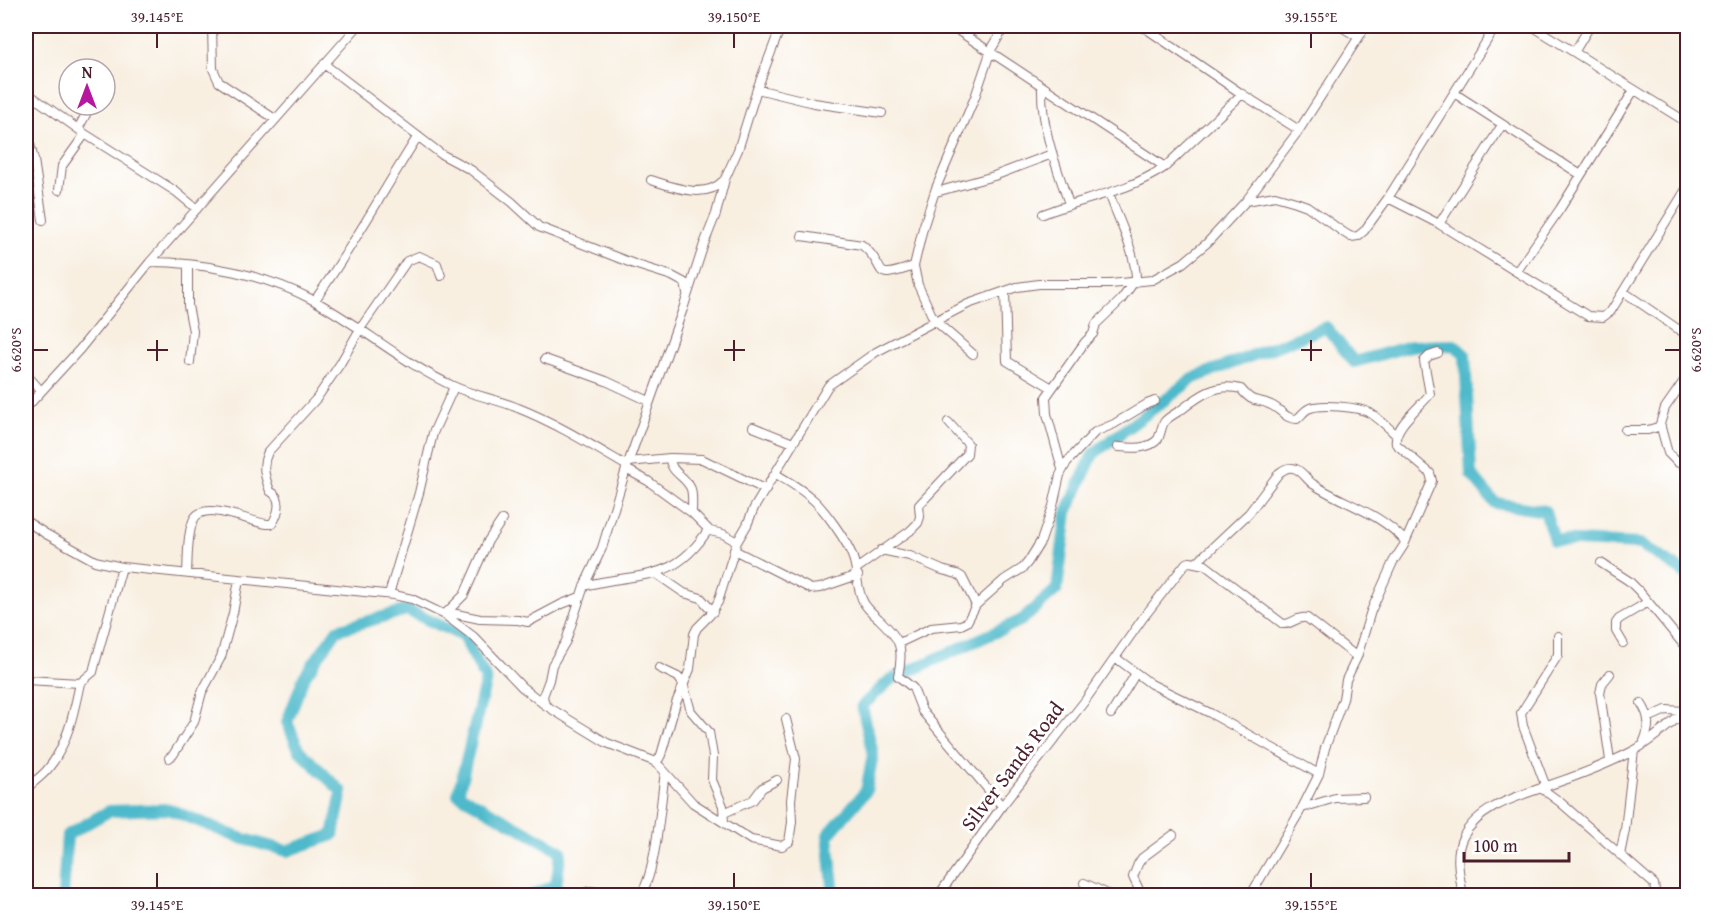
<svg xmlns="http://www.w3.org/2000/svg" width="1713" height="921" viewBox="0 0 1713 921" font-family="'Gentium Book Plus',serif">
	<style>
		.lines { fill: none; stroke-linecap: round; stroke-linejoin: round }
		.river { stroke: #4eb9cb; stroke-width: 12 }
		.minor-casing { stroke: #87686b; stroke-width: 10 }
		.minor { stroke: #fff; stroke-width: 8 }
		.ticks { fill: none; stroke: #4a1f2b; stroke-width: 2 }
		.labels { text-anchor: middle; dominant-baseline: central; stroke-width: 6; stroke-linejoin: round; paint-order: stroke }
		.street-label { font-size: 21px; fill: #4a1f2b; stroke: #fff }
		.neatline { fill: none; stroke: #4a1f2b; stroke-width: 2 }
		.ticks-label { font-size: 15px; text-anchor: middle; fill: #4a1f2b }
	</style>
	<rect width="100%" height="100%" fill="#fff"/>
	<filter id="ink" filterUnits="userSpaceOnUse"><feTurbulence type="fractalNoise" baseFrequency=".0167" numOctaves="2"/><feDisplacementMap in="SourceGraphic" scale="12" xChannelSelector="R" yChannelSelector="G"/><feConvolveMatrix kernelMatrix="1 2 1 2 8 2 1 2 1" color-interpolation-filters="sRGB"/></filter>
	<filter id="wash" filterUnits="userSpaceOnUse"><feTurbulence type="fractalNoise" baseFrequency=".008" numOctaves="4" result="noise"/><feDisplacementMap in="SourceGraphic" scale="24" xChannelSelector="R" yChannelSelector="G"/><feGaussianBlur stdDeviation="1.35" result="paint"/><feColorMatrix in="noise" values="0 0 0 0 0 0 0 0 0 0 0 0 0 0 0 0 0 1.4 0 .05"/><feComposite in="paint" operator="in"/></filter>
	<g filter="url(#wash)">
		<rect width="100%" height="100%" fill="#f8efe1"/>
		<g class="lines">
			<path class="river" d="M 63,896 L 67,835 L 109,811 L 169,809 L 237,837 L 287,851 L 333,835 L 342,792 L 299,750 L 287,722 L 304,677 L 337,630 L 407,610 L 463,636 L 486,679 L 458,794 L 561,851 L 556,885 L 531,896
				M 834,896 L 828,835 L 866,791 L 873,754 L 862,706 L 890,680 L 1022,620 L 1057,589 L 1067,512 L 1093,454 L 1194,378 L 1326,327 L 1354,362 L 1411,346 L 1454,345 L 1465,355 L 1471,474 L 1495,503 L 1545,511 L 1554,540 L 1640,544 L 1681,570 L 1688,578"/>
		</g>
	</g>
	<g filter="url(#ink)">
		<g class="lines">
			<g class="minor-casing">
				<path id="minor" d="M 212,26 L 213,69 L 219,82 L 275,119
					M 951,26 L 1165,167
					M 1142,26 L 1242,94 L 1299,130
					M 1340,26 L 1358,37
					M 1532,26 L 1688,123
					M 1687,26 L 1688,26
					M 1575,51 L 1590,26
					M 324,64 L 441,154 L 471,170 L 512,202 L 539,227 L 634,264 L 672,276 L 685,283 L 687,293
					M 1042,87 C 1041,128 1056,165 1069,204
					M 757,89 L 814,103 L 882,113
					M 26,92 L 85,134 L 175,191 L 197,209
					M 1454,93 L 1581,175
					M 26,128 L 34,160 L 43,220
					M 78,129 L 91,105
					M 651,180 C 673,187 705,200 723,181
					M 59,190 L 62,166 L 85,134
					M 936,192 L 994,176 L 1052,154
					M 1109,193 C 1118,220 1137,254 1136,282
					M 1388,198 L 1439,224 L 1588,316 L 1603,317 L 1611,311 L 1688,186
					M 1246,201 L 1275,196 L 1296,202 L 1307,206 L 1343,232 L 1351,237 L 1358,236 L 1364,231 L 1388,198 L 1496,26
					M 1043,214 C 1084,198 1128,192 1165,167 L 1242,94
					M 1439,224 L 1502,125
					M 802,236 L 862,245 C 891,269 867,282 914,266
					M 150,262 C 202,262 267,275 313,300 C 361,326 403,363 453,386 C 474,396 497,399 518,408 C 556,423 591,445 627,466
					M 188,265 L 188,306 L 193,331 L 190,362
					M 1517,271 L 1560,209 L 1634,90
					M 1005,292 L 1007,361 L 1052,388
					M 1624,292 L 1688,336
					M 315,300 C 352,248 383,191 418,136
					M 973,354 L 934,320 L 918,285 L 914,266 L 923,228 L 936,188 L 975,97 L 991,50 L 1005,26
					M 545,359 L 606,381 L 649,401
					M 26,374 L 41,391
					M 1688,375 L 1665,408 L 1660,424 L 1668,453 L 1677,462 L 1688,468
					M 26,408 L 80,349 L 150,262 L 358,26
					M 753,427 L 793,443
					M 1625,430 L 1648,430 L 1661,426
					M 1118,447 C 1130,448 1149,450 1158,439 C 1161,434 1161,426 1165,421 C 1169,417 1176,413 1181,410 C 1199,396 1217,382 1241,389 C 1255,406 1256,397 1271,405 C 1282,410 1285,419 1297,419 C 1301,416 1304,411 1308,409 C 1319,403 1359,407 1370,413 C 1380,419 1388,427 1396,435
					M 670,458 C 670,473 686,476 691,489 C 693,496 692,506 692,513
					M 628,462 L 670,458 L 702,459 L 766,490
					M 626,469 L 648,481 L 692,513 L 710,531 L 723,534 L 737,542
					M 1062,469 L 1047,414 L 1046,397 L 1085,342 L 1093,334 L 1096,324 L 1121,300 L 1134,282
					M 776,474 C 787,481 800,488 810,497 C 823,507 848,542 853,558 C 858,572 856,589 864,603 C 868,610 874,614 879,619 C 901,640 904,648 898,676 L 913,688 L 922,711 L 1002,806
					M 26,521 L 46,534 L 95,561 L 122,567 L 394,595 L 412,599 L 445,615 L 474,637 L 522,687 L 545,705 L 607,743 L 656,762 L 693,803 L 751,840 L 782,846 L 789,842 L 792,822 L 791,800 L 796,759 L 786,719
					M 734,550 L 811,589 L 820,588 L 858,575
					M 881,550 L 910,556 L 942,570 L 957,574 L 962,577 L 976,605
					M 1196,563 L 1249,513 L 1279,473 C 1284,469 1289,466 1296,469 C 1303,472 1307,480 1313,484 C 1345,505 1378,511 1405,541
					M 1601,563 L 1629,581 L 1639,591 L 1688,650
					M 856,569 L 910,531 L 918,523 L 920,517 L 919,505 L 967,454 L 968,444 L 948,422
					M 187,573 C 188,557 187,536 193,521 C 202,498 249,522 267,524 L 272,524 C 279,513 283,498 270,491 C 265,477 261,466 268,452 L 317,398 L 340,364 L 360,329 L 407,261 L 419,256 L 437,264 L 441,276
					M 655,573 L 684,593 L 701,598 L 713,612
					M 584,586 C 640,571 672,585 708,530
					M 389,594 L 419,493 L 433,433 L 454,387
					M 447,612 L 480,619 L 518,620 L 528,622 L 562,604 L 580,597
					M 446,613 L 464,595 L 488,541 L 502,520
					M 899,643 L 931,628 L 961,625 L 967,622 L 976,605 L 1004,580 L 1023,568 L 1028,562 L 1041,541 L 1053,506 L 1060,475 L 1067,462 L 1095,432 L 1114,424 L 1147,404 L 1155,401
					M 1623,643 L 1616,631 L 1616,623 L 1619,619 L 1648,602
					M 1116,658 L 1151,684 L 1210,713 L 1319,774
					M 659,668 L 678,677 L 683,684
					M 1610,674 L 1602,684 L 1600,693 L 1610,760
					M 26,680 L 80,683 L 93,672 L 95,664 L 122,567
					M 683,683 L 691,711 L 709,732 L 713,756 L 712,780 L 723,806 L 724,823
					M 1641,703 C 1650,716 1650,727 1644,741
					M 545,705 L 543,696 L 549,680 L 552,665 L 566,641 L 584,586 L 602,548 L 627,466 L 684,306 L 704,244 L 716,214 L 725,179 L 738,150 L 757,89 L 781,26
					M 1111,714 L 1136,673
					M 1648,718 L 1666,710 L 1685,711
					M 169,758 L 173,755 L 194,722 L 202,692 L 221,657 L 233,613 L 239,580
					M 656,764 L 661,755 L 676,703 L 690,669 L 694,634 L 697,628 L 710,615 L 718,602 L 737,542 L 747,525 L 754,508 L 828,386 L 876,352 L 968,304 L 1017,287 L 1039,284 L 1110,284 L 1152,280 L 1183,263 L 1207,243 L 1246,201 L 1299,130 L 1366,26
					M 1546,787 L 1523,726 L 1521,713 L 1558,655 L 1558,636
					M 1541,788 L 1560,802 L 1654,884 L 1656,896
					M 26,789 C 32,783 41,777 47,770 C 67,747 74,712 80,683
					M 1302,808 L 1335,798 L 1364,797
					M 724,813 L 753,800 L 762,788 L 777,780
					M 1620,855 L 1625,830 L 1634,750
					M 1084,883 L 1112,896
					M 575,896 L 590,891 L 634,896
					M 639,896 C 656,879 661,798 665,772
					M 938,896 L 1002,806 L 1084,702 L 1143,618 L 1186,563 L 1190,562 L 1205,565 L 1283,624 C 1292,625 1296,616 1307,618 L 1357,657
					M 1142,896 L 1133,877 L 1138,864 L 1142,858 L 1173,835
					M 1250,896 L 1302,808 L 1319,774 L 1325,748 L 1343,699 L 1346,680 L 1357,657 L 1371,611 L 1393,562 L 1404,545 L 1432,481 L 1430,473 L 1396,444 C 1393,427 1420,407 1430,394 L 1424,361 L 1429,356 L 1438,353
					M 1463,896 C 1460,877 1454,854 1463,837 C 1479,806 1517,797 1547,786 C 1574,777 1608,764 1633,751 C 1650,742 1673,722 1688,709"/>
			</g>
			<use href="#minor" class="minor"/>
		</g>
	</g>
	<path class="ticks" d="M 157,33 L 157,48M 734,33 L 734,48M 1311,33 L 1311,48M 157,340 L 157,361M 734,340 L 734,361M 1311,340 L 1311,361M 33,350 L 48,350M 147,350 L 168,350M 724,350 L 745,350M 1301,350 L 1322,350M 1665,350 L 1680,350M 157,873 L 157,888M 734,873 L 734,888M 1311,873 L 1311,888"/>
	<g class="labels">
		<g class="street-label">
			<text transform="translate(1012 766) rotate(-53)">Silver Sands Road</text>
		</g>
	</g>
	<rect width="1713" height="921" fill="none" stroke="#fff" stroke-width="66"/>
	<g transform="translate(87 87)"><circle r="28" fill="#ffffff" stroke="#b7a5aa" stroke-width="1.5"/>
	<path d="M0-4.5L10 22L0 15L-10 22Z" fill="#b5179e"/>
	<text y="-9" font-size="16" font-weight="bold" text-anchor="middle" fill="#4a1f2b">N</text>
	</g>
	<path d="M1464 852v9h105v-9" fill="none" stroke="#4a1f2b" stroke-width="3"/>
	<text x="1473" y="852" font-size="18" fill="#4a1f2b" stroke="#ffffff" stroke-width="4.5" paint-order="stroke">100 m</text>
	<rect x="33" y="33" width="1647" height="855" class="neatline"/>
	<g class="ticks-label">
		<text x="157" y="22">39.145°E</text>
		<text x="734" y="22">39.150°E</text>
		<text x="1311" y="22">39.155°E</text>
		<text transform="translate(16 350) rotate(-90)" y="5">6.620°S</text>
		<text transform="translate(1696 350) rotate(-90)" y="5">6.620°S</text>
		<text x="157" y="910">39.145°E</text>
		<text x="734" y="910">39.150°E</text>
		<text x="1311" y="910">39.155°E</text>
	</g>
</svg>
